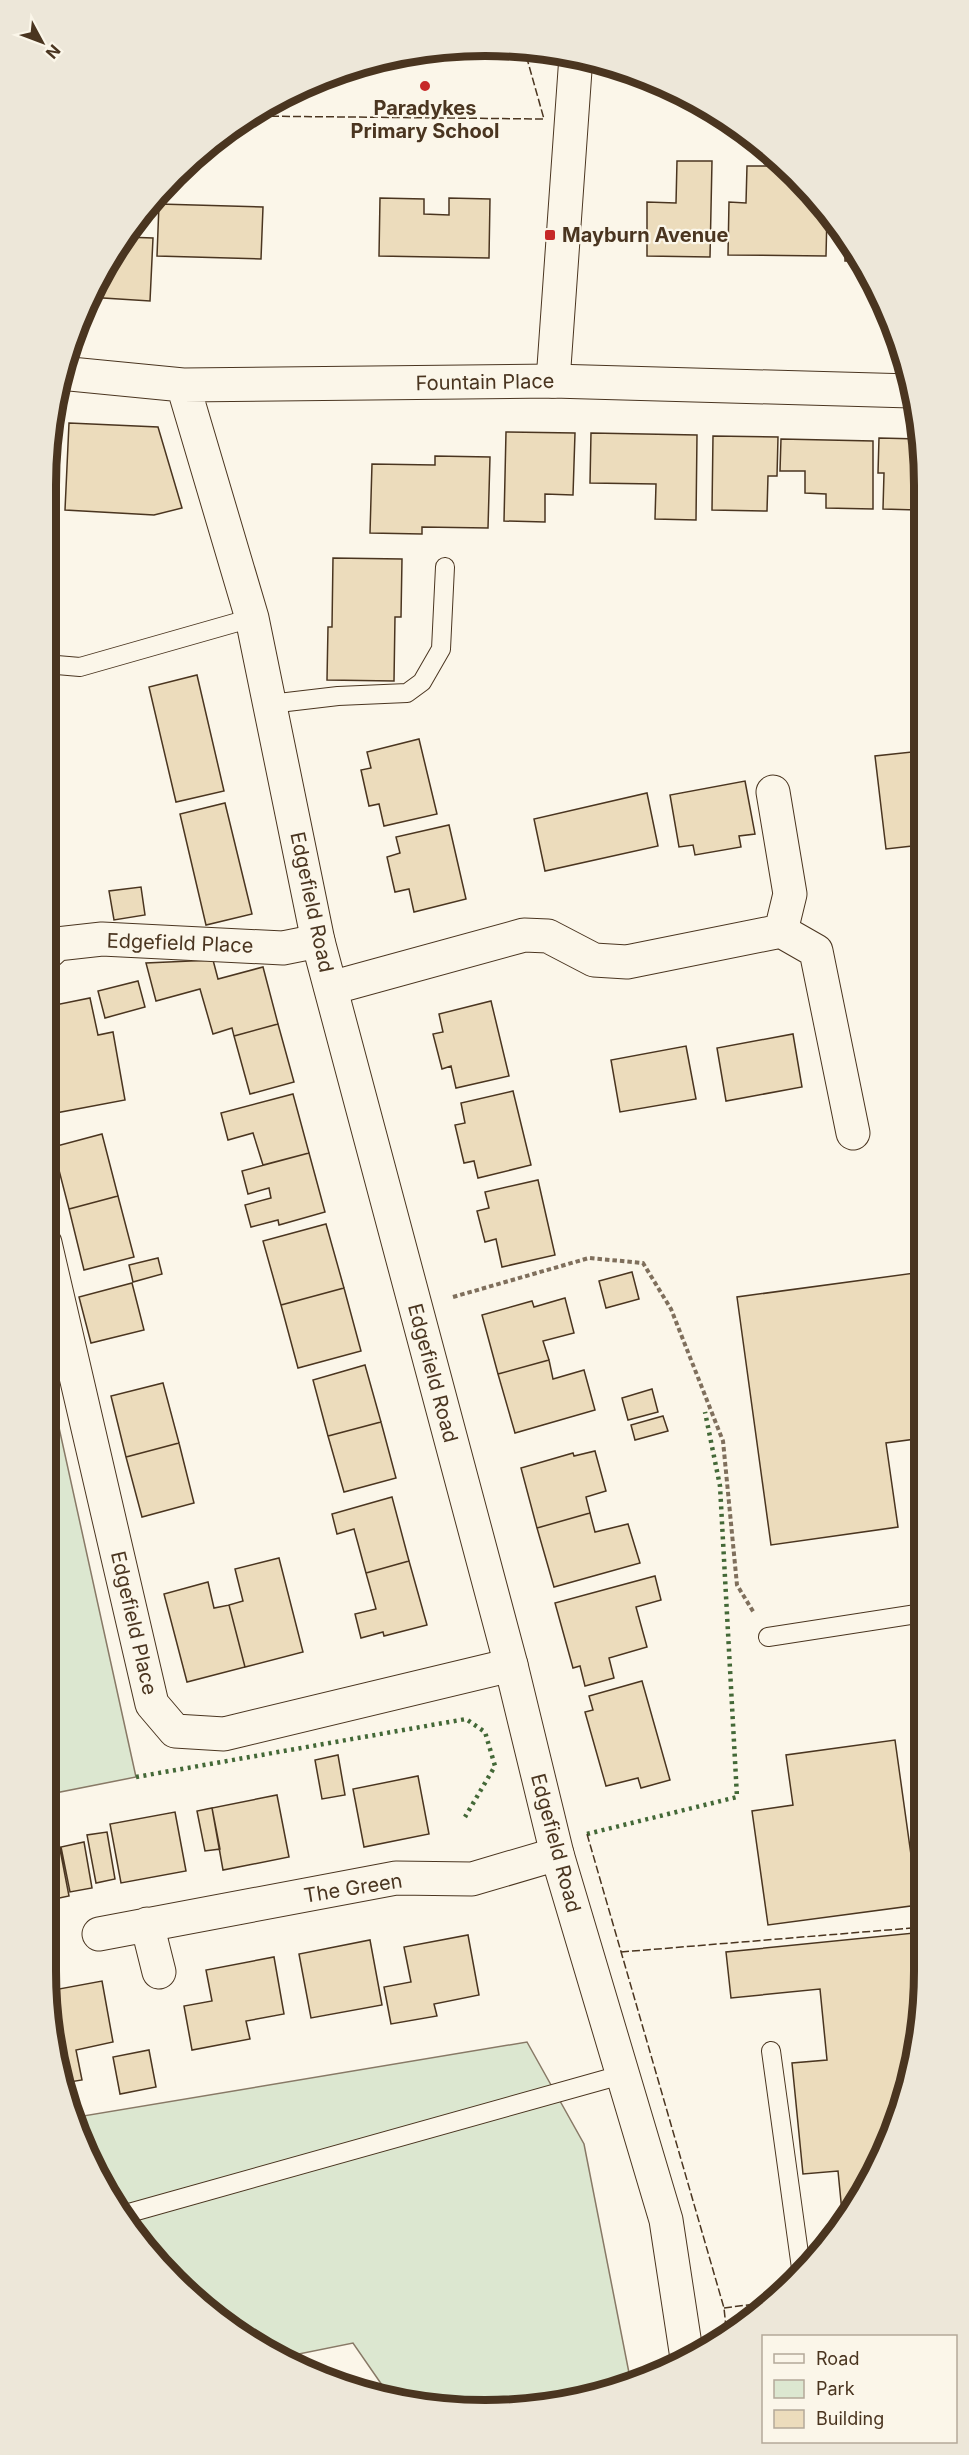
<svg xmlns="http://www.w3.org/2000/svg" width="969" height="2455" viewBox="0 0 969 2455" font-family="Inter,sans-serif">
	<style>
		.green { fill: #dce7d0; stroke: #887966; stroke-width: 1.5 }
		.building { fill: #ecdcbc; stroke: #4a3520; stroke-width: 1.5 }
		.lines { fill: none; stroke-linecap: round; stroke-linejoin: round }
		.lane-casing { stroke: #4a3520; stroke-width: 20 }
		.street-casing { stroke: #4a3520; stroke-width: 35 }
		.secondary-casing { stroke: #4a3520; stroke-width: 35 }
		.path { stroke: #7f6f5c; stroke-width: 4; stroke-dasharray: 4.5 3; stroke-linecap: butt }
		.lane { stroke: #fbf6e9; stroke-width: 18 }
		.street { stroke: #fbf6e9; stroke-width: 33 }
		.secondary { stroke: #fbf6e9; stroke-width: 33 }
		.hedge { stroke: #436837; stroke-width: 4.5; stroke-dasharray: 3 4.5; stroke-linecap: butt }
		.fence { stroke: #4a3520; stroke-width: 1.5; stroke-dasharray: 8 3; stroke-linecap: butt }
		.poi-dot { fill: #c62828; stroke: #fbf6e9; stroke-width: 2 }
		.labels { text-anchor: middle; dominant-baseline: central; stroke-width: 4.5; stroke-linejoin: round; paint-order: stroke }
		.poi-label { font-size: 20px; font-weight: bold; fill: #4a3520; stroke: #fbf6e9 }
		.street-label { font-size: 20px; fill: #4a3520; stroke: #fbf6e9 }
		.rim { fill: none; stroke: #4a3520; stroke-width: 8 }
	</style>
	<rect width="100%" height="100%" fill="#fbf6e9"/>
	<path class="green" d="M 45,1364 L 136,1777 L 45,1795 Z
		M 527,2042 L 584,2144 L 631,2383 L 571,2401 L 427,2406 L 391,2398 L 353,2343 L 279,2358 L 265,2351 L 154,2260 L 104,2190 L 71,2118 Z"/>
	<path class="building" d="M 677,161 L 712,161 L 710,257 L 647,256 L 647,202 L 676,203 Z
		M 747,166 L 783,166 L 815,195 L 827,214 L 826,256 L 728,255 L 729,202 L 746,203 Z
		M 380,198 L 424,199 L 424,214 L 449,215 L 449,198 L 490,199 L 489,258 L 379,256 Z
		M 159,204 L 263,207 L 261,259 L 157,256 Z
		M 124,237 L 153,238 L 150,301 L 88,297 Z
		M 845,243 L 857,261 L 845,261 Z
		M 69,423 L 158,427 L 182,508 L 154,515 L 65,510 Z
		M 506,432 L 575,433 L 573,495 L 545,494 L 545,522 L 504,521 Z
		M 591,433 L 697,435 L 696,520 L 655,519 L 656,484 L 590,483 Z
		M 713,436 L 778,437 L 777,476 L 768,476 L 767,511 L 712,510 Z
		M 879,438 L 919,439 L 917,510 L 883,509 L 884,473 L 878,473 Z
		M 781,439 L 873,441 L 873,509 L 826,508 L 826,494 L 805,493 L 805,471 L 780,471 Z
		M 435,456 L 490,457 L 488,528 L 422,527 L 422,534 L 370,533 L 372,464 L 435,465 Z
		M 45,514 L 53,515 L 51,554 L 45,554 Z
		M 333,558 L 402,559 L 401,617 L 395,617 L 394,681 L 327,680 L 328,627 L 332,627 Z
		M 197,675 L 224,791 L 176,802 L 149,687 Z
		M 419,739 L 437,814 L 384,826 L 379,804 L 369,806 L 361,770 L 371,768 L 367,752 Z
		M 921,751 L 921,845 L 886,849 L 875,756 Z
		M 745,781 L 755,834 L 739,836 L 741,847 L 695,855 L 693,845 L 679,847 L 670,795 Z
		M 647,793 L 658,846 L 545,871 L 534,819 Z
		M 225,803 L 252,914 L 206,925 L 180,814 Z
		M 449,825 L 466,899 L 414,912 L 409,889 L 395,892 L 387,857 L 400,853 L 396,837 Z
		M 921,868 L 921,897 L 918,869 Z
		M 141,887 L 145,915 L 114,920 L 109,891 Z
		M 213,960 L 218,979 L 263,967 L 278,1024 L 234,1036 L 232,1028 L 213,1034 L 200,989 L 156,1001 L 146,963 Z
		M 138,981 L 145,1007 L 105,1018 L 98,991 Z
		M 90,998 L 98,1035 L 113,1032 L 125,1100 L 45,1115 L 45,1007 Z
		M 491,1001 L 509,1076 L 456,1088 L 451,1066 L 442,1069 L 433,1034 L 443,1032 L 439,1014 Z
		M 278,1024 L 294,1082 L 250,1094 L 234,1036 Z
		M 793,1034 L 802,1087 L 726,1101 L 717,1048 Z
		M 686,1046 L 696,1099 L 620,1112 L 611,1060 Z
		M 513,1091 L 531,1165 L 478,1178 L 474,1161 L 464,1163 L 455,1125 L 465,1123 L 461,1103 Z
		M 293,1094 L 309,1153 L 263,1165 L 253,1133 L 228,1140 L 221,1113 Z
		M 102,1134 L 118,1196 L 69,1209 L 53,1147 Z
		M 309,1153 L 325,1212 L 279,1225 L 278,1220 L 251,1227 L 245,1205 L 271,1198 L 269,1188 L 248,1194 L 242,1171 Z
		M 538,1180 L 555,1255 L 502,1267 L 496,1239 L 485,1242 L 477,1211 L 489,1208 L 485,1192 Z
		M 118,1196 L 134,1257 L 84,1270 L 69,1209 Z
		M 326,1224 L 344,1288 L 281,1305 L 263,1241 Z
		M 158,1258 L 162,1274 L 133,1282 L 129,1265 Z
		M 632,1272 L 639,1299 L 606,1308 L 599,1281 Z
		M 922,1272 L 923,1438 L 886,1443 L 898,1527 L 771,1545 L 737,1297 Z
		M 132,1283 L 144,1330 L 91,1343 L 79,1297 Z
		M 344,1288 L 361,1351 L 298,1368 L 281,1305 Z
		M 565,1298 L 574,1333 L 543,1341 L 549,1360 L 498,1374 L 482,1315 L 532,1301 L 534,1307 Z
		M 549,1360 L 553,1379 L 584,1370 L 595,1410 L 515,1433 L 498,1374 Z
		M 365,1365 L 381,1422 L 328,1436 L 313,1380 Z
		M 163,1383 L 179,1443 L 126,1457 L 111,1396 Z
		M 652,1389 L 658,1412 L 628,1420 L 622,1398 Z
		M 663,1416 L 668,1431 L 635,1440 L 631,1425 Z
		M 381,1422 L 396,1478 L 344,1492 L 328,1436 Z
		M 179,1443 L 194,1503 L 142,1517 L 126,1457 Z
		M 595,1451 L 606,1491 L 586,1497 L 590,1513 L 537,1528 L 521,1468 L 573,1453 L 574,1456 Z
		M 392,1497 L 409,1561 L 366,1573 L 354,1529 L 337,1534 L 332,1514 Z
		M 590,1513 L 595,1532 L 628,1524 L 640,1563 L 554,1587 L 537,1528 Z
		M 279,1558 L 303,1652 L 245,1667 L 229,1605 L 243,1601 L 235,1569 Z
		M 409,1561 L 427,1625 L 384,1636 L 383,1632 L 361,1638 L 355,1614 L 376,1609 L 366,1573 Z
		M 655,1576 L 661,1600 L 636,1607 L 647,1647 L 609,1658 L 614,1678 L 585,1686 L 580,1666 L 573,1668 L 555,1603 Z
		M 208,1582 L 214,1608 L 229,1605 L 245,1667 L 187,1682 L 164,1594 Z
		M 642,1681 L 670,1780 L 641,1788 L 638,1778 L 606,1786 L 585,1712 L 593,1710 L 589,1696 Z
		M 895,1740 L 918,1905 L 768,1925 L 752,1811 L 793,1805 L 786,1755 Z
		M 338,1755 L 345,1795 L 322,1799 L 315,1760 Z
		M 418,1776 L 429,1834 L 364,1847 L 353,1789 Z
		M 277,1795 L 289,1857 L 223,1870 L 212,1808 Z
		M 212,1808 L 220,1849 L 205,1851 L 197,1811 Z
		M 175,1812 L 186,1871 L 121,1883 L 110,1824 Z
		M 53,1813 L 69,1896 L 45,1901 L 45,1815 Z
		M 107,1832 L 115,1879 L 96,1883 L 87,1835 Z
		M 84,1842 L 92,1888 L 70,1892 L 61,1847 Z
		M 924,1932 L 924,1970 L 909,2085 L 879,2165 L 843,2222 L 838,2171 L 803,2174 L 792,2063 L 827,2060 L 820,1989 L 731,1998 L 726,1952 Z
		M 468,1935 L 479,1995 L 434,2004 L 437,2016 L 391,2024 L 384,1987 L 411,1982 L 404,1947 Z
		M 370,1940 L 382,2005 L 311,2018 L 299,1954 Z
		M 274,1957 L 284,2014 L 246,2021 L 250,2039 L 192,2050 L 184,2006 L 212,2001 L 206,1970 Z
		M 102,1981 L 113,2042 L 76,2050 L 82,2080 L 64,2083 L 48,1991 Z
		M 149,2050 L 156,2087 L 120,2094 L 113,2057 Z"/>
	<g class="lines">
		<g class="lane-casing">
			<path id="lane" d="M 45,664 L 80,667 L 252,618
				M 270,704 L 338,696 L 407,693 L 422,682 L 441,649 L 445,567
				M 768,1637 L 923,1613
				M 771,2051 L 801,2268
				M 122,2215 L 621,2075"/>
		</g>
		<g class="street-casing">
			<path id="street" d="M 553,381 L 576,56
				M 773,792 L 790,894 L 781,931 L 816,951 L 853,1133
				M 45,955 L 57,944 L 102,939 L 283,948 L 318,941
				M 331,988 L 524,935 L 548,936 L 594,960 L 627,962 L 781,931
				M 45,1243 L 152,1704 L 175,1731 L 224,1734 L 511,1665
				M 147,1924 L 159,1972
				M 99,1934 L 396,1878 L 472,1879 L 557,1854"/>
		</g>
		<g class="secondary-casing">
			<path id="secondary" d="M 60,373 L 183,385 L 553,381 L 911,391
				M 183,385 L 252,618 L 318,941 L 511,1665 L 557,1854 L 666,2220 L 687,2358"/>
		</g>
		<path class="path" d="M 531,49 L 532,52 L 539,55
			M 453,1297 L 589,1258 L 643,1263 L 671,1309 L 723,1441 L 737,1585 L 754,1613"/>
		<use href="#lane" class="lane"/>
		<use href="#street" class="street"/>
		<use href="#secondary" class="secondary"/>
		<path class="hedge" d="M 136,1777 L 466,1719 L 485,1732 L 495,1766 L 465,1817
			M 587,1834 L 737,1797 L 720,1486 L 705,1412"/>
		<path class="fence" d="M 249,116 L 544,119 L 524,48
			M 587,1834 L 724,2308 L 727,2337
			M 621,1952 L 924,1927
			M 724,2308 L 763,2303"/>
	</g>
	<g class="poi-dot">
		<circle cx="425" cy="86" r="6"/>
		<rect x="544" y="229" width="12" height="12" rx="3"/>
	</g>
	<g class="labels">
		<g class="poi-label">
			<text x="425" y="108">Paradykes<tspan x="425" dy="23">Primary School</tspan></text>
			<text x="562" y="235" text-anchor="start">Mayburn Avenue</text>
		</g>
		<g class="street-label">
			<text transform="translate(485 382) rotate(-1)">Fountain Place</text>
			<text transform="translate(312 902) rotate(78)">Edgefield Road</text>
			<text transform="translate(180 943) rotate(2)">Edgefield Place</text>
			<text transform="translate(433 1373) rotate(75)">Edgefield Road</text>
			<text transform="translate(134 1623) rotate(77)">Edgefield Place</text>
			<text transform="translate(556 1843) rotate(75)">Edgefield Road</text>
			<text transform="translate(353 1888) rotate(-9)">The Green</text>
		</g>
	</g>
	<path d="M0 0H969V2455H0ZM485 56H485A429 429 0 0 1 914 485V1971A429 429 0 0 1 485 2400H485A429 429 0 0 1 56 1971V485A429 429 0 0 1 485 56Z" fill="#ede7d9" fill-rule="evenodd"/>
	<path class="rim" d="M485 56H485A429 429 0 0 1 914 485V1971A429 429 0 0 1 485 2400H485A429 429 0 0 1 56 1971V485A429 429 0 0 1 485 56Z"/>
	<rect x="762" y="2335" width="195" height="108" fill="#fbf6e9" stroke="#b4a999" stroke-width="1.5"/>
	<rect x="774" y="2354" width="30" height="9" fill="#fbf6e9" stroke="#b4a999" stroke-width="1.5"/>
	<text x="816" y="2365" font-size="18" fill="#4a3520">Road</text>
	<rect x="774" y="2380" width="30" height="18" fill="#dce7d0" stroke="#b4a999" stroke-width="1.5"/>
	<text x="816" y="2395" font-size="18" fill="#4a3520">Park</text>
	<rect x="774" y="2410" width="30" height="18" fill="#ecdcbc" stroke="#b4a999" stroke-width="1.5"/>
	<text x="816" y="2425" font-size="18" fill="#4a3520">Building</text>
	<g transform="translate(42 42) rotate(131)" stroke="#fbf6e9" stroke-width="4.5" paint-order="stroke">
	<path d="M0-4.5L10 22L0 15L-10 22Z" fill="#4a3520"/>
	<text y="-9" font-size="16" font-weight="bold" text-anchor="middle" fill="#4a3520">N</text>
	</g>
</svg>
